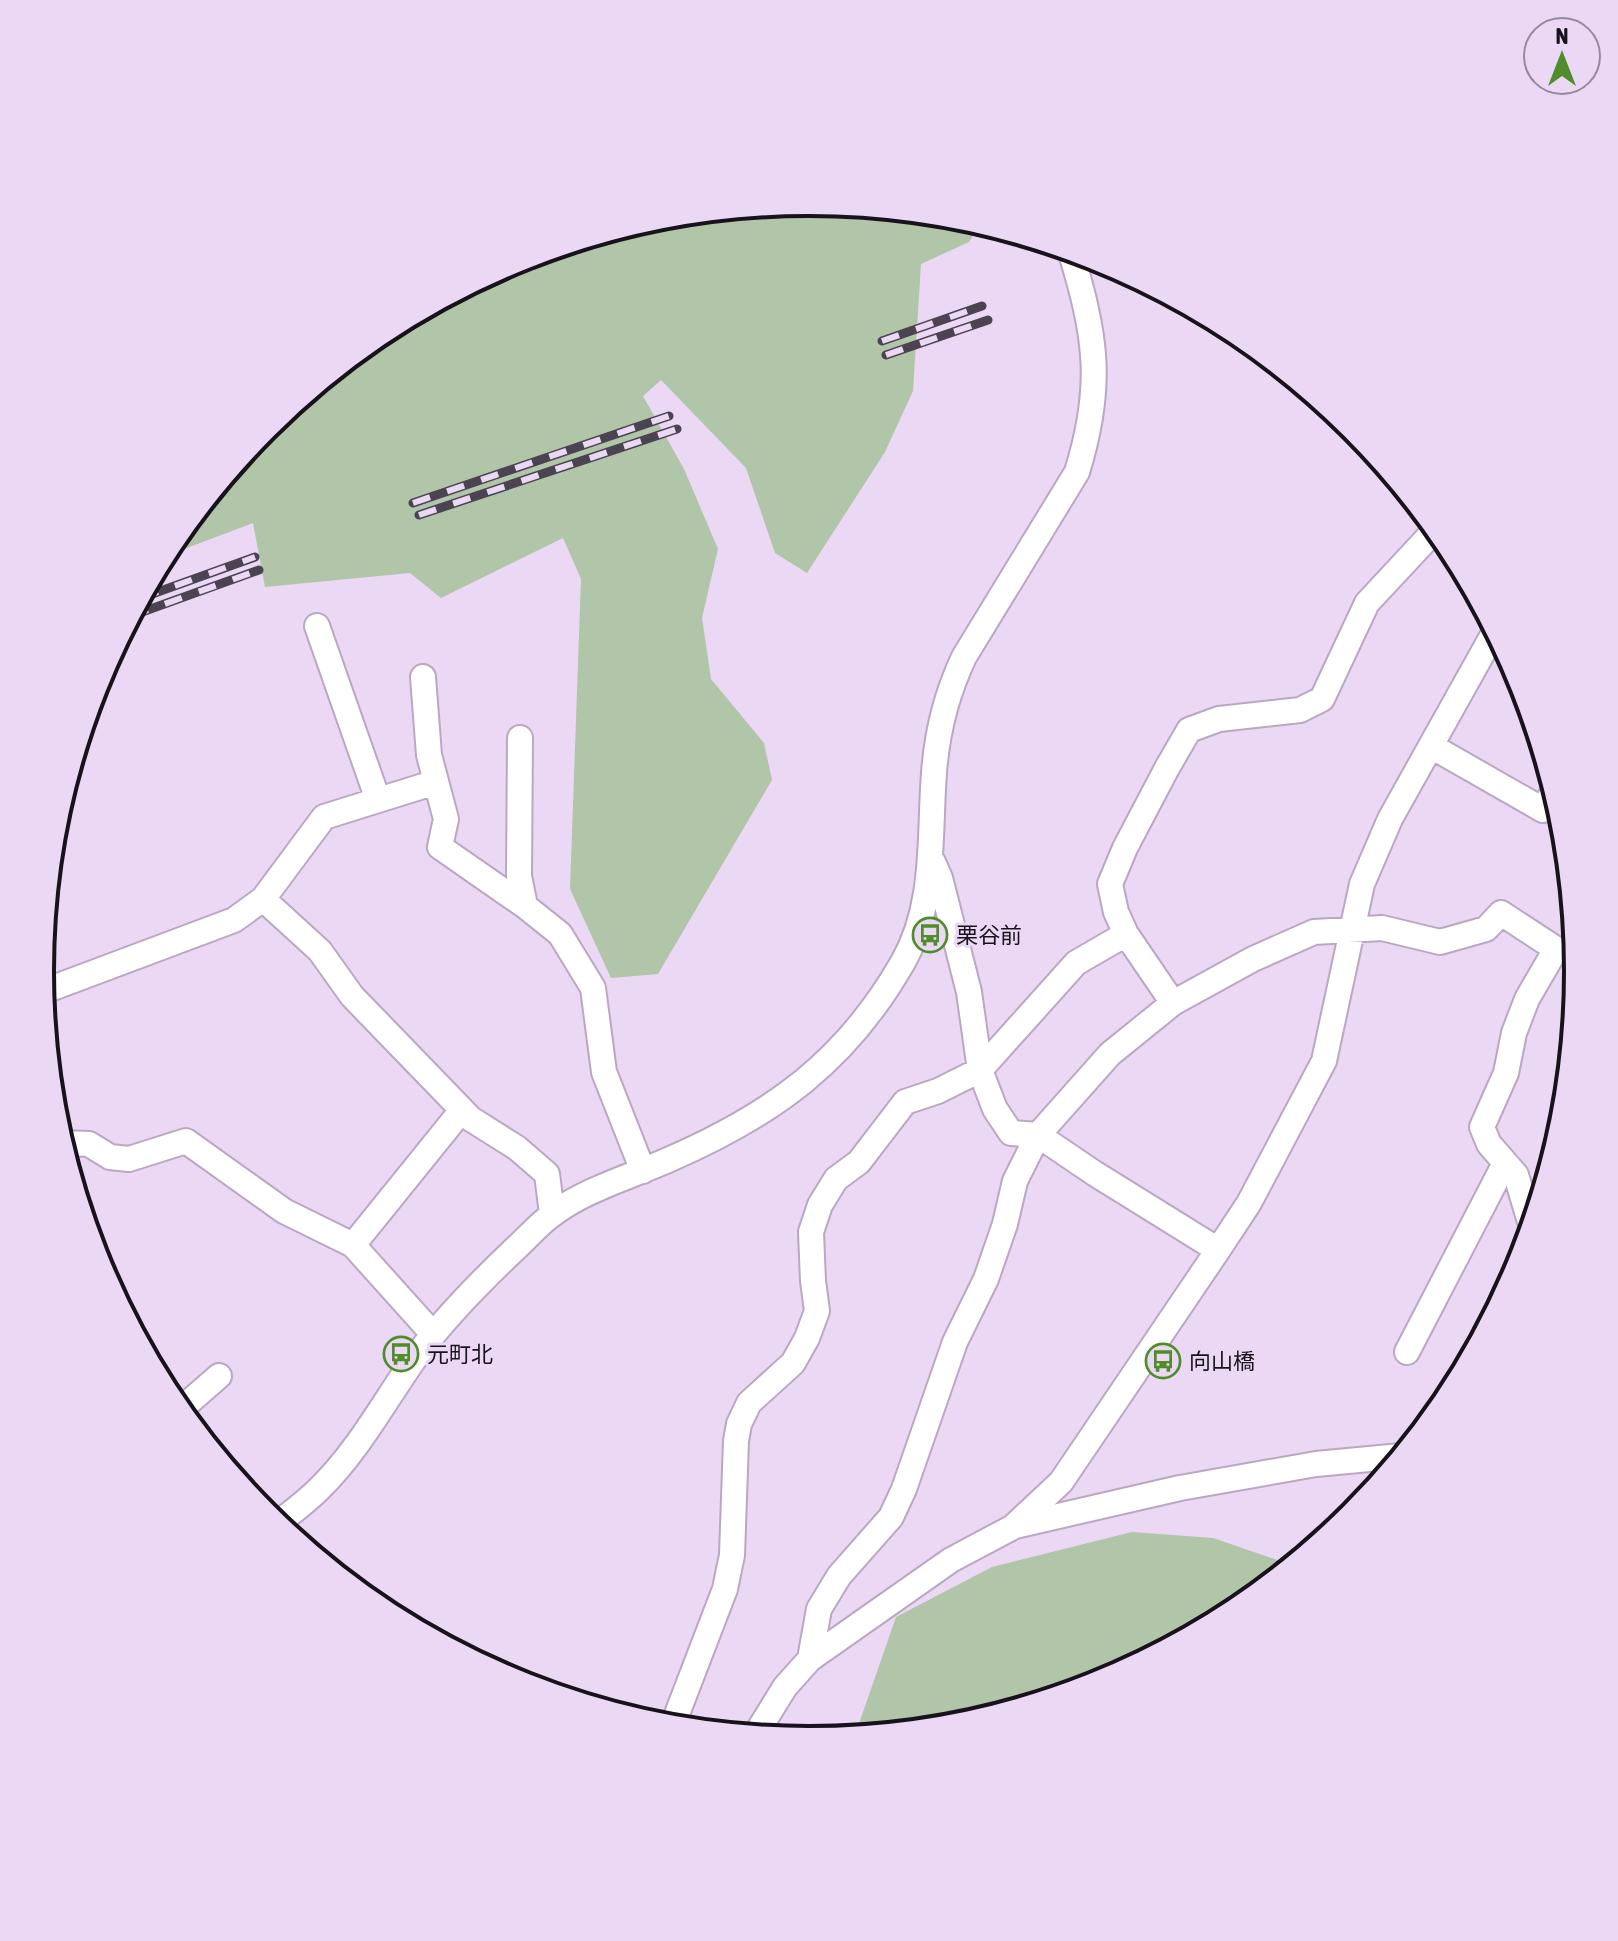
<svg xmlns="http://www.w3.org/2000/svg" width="1618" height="1941" viewBox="0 0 1618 1941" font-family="'Asap Condensed','Noto Sans JP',sans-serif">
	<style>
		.green { fill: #b1c5a8 }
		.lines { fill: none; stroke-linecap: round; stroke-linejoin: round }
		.minor-casing { stroke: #baa8c3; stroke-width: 28 }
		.minor { stroke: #fff; stroke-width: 24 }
		.rail-casing { stroke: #4c4352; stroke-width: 9 }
		.rail { stroke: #ead8f4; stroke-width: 6; stroke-dasharray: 18; stroke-linecap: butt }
		.labels { text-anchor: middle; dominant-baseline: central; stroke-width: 6; stroke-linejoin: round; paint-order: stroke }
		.poi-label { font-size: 22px; fill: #18121c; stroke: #ead8f4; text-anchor: start }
		.rim { fill: none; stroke: #18121c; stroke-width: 4 }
	</style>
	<rect width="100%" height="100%" fill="#ead8f4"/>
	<path class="green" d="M 809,202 L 959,216 L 981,223 L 969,242 L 921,264 L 913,391 L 885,452 L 807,573 L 775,553 L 746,468 L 661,380 L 643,396 L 684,469 L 718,549 L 702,618 L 711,679 L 764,743 L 772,780 L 658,974 L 611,978 L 570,889 L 581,579 L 563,538 L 441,598 L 410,573 L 265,587 L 253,523 L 163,557 L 170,543 L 266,426 L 382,331 L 515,260 L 659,216 Z
		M 1132,1532 L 1213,1538 L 1280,1561 L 1302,1556 L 1236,1610 L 1103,1681 L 959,1725 L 855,1735 L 896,1617 L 992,1567 Z"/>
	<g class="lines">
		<g class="minor-casing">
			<path id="minor" d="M 317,626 L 378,800
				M 423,677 L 429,755 L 446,819 L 440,847 L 525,906 L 560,934 L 593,988 L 604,1072 L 643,1171
				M 520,738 L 519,876 L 525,906
				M 1431,746 L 1543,810 L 1554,790
				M 933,862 L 940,878 L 969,992 L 980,1070 L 995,1109 L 1011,1133 L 1038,1135 L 1094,1173 L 1218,1250
				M 263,899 L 324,817 L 436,782
				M 42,992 L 234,920 L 263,899 L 320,951 L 352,996 L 471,1119 L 517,1148 L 547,1174 L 552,1214
				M 1173,1003 L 1126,934 L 1116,912 L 1110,884 L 1125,848 L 1167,768 L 1189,730 L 1219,719 L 1300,710 L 1322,699 L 1367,603 L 1436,529
				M 62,1143 L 89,1144 L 110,1157 L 129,1159 L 186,1141 L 284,1211 L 353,1245 L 433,1334
				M 353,1245 L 462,1110
				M 1407,1352 L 1505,1163
				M 180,1410 L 219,1376
				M 277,1524 C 291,1513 306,1502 319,1489 C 358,1451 384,1402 415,1358 C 445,1317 481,1281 517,1247 C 529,1236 540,1223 553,1214 C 586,1189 630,1177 668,1160 C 772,1115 846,1062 903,962 C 936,904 929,837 934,773 C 937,731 946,695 964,657 L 1077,472 C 1104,385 1096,335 1070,250
				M 1015,1526 L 1180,1488 L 1316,1464 L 1401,1456
				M 810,1659 L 819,1609 L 839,1576 L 891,1517 L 904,1489 L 955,1342 L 986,1279 L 1005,1224 L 1015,1181 L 1038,1135 L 1110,1054 L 1173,1003 L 1253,959 L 1314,932 L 1382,928 L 1440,942 L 1486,929 L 1501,913 L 1556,949 L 1527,999 L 1514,1033 L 1506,1073 L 1482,1127 L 1489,1144 L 1516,1175 L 1531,1225
				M 670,1726 L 677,1714 L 725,1589 L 732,1555 L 736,1441 L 739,1424 L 749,1403 L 793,1363 L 807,1338 L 817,1311 L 813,1281 L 811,1232 L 820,1205 L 836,1179 L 859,1162 L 905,1102 L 938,1091 L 980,1070 L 1076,963 L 1126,934
				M 756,1734 L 785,1687 L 810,1659 L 951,1560 L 1013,1527 L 1061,1482 L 1218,1250 L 1249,1203 L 1324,1061 L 1362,884 L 1390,819 L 1495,631"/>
		</g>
		<use href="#minor" class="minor"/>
		<g class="rail-casing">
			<path id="rail" d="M 882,341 L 982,306
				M 886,355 L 988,320
				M 413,503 L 669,416
				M 419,515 L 677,429
				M 141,598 L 255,557
				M 131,616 L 259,570"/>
		</g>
		<use href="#rail" class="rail"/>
	</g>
	<defs>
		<g id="bus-ring" transform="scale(1.8)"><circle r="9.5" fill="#ead8f4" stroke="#508c2a" stroke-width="1.5"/><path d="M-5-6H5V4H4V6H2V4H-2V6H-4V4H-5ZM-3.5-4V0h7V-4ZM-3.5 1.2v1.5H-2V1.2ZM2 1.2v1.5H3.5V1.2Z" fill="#508c2a"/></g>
	</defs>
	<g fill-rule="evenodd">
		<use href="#bus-ring" x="930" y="935"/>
		<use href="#bus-ring" x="401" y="1354"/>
		<use href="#bus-ring" x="1163" y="1361"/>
	</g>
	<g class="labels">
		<g class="poi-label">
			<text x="956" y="935">栗谷前</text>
			<text x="427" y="1354">元町北</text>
			<text x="1189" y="1361">向山橋</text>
		</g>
	</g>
	<path d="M0 0H1618V1941H0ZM54 971a755 755 0 1 1 1510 0a755 755 0 1 1-1510 0Z" fill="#ead8f4" fill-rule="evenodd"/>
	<path class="rim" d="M54 971a755 755 0 1 1 1510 0a755 755 0 1 1-1510 0Z"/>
	<g transform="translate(1562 56)"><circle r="38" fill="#ead8f4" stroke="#96899e" stroke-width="2"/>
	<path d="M0-6L14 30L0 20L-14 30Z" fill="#508c2a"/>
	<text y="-12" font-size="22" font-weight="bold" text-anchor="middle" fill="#18121c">N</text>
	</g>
</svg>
